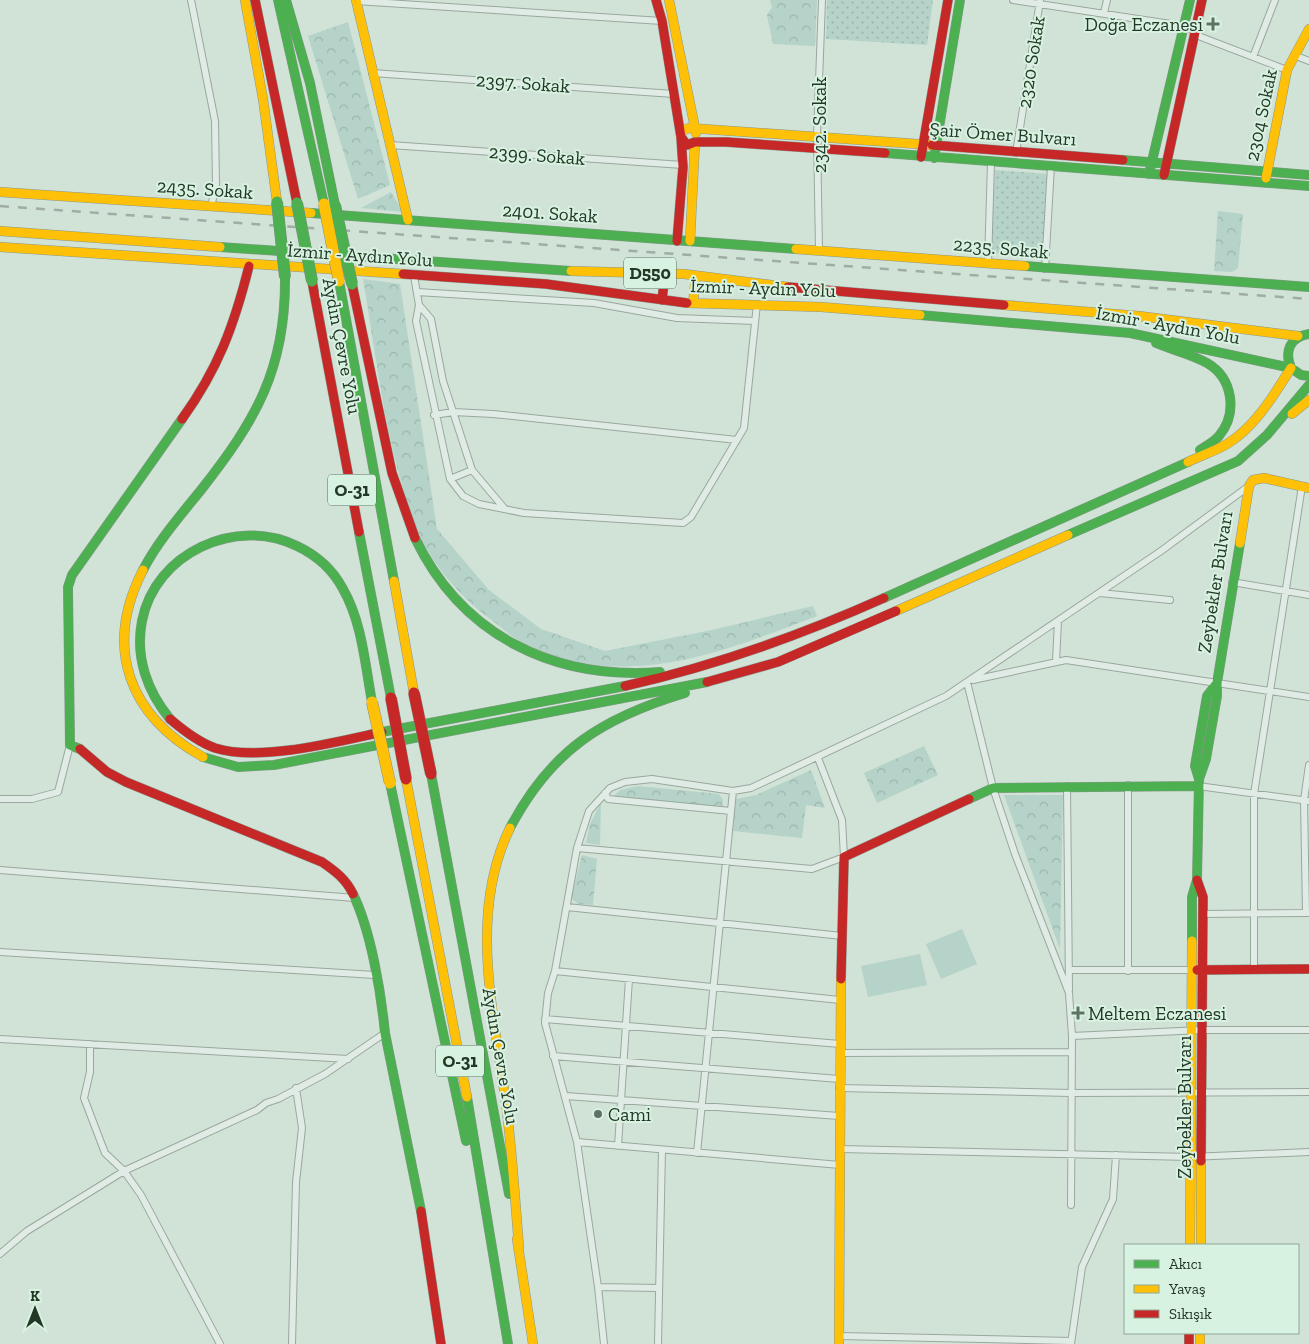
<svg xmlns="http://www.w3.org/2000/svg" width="1309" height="1344" viewBox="0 0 1309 1344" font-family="'Zilla Slab',serif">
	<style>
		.grass { fill: url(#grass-dots) }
		.forest { fill: url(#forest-crowns) }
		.garden { fill: #b5d3c9 }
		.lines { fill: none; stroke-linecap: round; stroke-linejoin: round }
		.street-casing { stroke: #99a89d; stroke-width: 8 }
		.fast-casing { stroke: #89988d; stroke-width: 10 }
		.slow-casing { stroke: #89988d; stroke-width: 10 }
		.jam-casing { stroke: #89988d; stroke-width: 10 }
		.street { stroke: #e1ebe5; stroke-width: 6 }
		.fast { stroke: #4caf50; stroke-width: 9 }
		.slow { stroke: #ffc107; stroke-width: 9 }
		.jam { stroke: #c62828; stroke-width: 9 }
		.rail { stroke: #a1aca4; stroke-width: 2.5; stroke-dasharray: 9 9; stroke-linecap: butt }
		.fast-bridge-casing { stroke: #808e83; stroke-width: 12; stroke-linecap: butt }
		.slow-bridge-casing { stroke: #808e83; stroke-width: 12; stroke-linecap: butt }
		.jam-bridge-casing { stroke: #808e83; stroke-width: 12; stroke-linecap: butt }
		.fast-bridge { stroke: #4caf50; stroke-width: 11 }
		.slow-bridge { stroke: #ffc107; stroke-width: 11 }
		.jam-bridge { stroke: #c62828; stroke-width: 11 }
		.poi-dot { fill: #5f7363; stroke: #d8f2e1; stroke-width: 2 }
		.labels { text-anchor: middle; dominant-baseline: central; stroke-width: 4; stroke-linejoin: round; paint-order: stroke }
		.shield { fill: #d8f2e1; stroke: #596f5d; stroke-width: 1 }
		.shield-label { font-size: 18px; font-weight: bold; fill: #223724 }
		.poi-label { font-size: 19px; fill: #223724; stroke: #d8f2e1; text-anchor: start }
		.street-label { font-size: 19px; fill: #223724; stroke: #d8f2e1 }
	</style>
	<defs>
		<pattern id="grass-dots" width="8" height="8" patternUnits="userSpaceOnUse" patternTransform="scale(1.25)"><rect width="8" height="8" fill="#b5d3c9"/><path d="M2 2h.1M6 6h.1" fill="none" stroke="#9bb6ac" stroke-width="1.8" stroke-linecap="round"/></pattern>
		<pattern id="forest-crowns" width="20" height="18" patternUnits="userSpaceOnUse" patternTransform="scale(1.25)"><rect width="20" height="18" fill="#b5d3c9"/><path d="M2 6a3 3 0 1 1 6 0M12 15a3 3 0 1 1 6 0" fill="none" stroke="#9bb6ac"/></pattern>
	</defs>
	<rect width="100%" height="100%" fill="#d1e2d7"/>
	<path class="grass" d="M 827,0 L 933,0 L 927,45 L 826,39 Z
		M 995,170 L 1048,174 L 1043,258 L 990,253 Z"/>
	<path class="forest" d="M 770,0 L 817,0 L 815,46 L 773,44 L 767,15 L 772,7 Z
		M 348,22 L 390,185 L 358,199 L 308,36 Z
		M 391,192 L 403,212 L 361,208 Z
		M 1218,211 L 1243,214 L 1238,268 L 1232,272 L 1214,271 Z
		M 363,279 L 400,284 L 437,529 L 489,590 L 541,629 L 605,651 L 712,630 L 813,606 L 817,616 C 721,653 624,693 523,643 C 511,637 501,627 490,619 C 460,596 431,564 417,529 C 386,451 377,360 363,279 Z
		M 924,746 L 938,775 L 877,803 L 864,773 Z
		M 811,770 L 825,808 L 806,805 L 802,838 L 733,831 L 736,799 L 756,795 Z
		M 638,786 L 719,794 L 723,800 L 722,809 L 613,797 L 620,790 Z
		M 1004,795 L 1063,795 L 1060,949 Z
		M 601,802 L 600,845 L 586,843 L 590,824 Z
		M 582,855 L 597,859 L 593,905 L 578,904 L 571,898 Z"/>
	<path class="garden" d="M 962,929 L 977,964 L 941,979 L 926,944 Z
		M 920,954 L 927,985 L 868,997 L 861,966 Z"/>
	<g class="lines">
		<g class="street-casing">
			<path id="street" d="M 191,0 L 215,121 L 216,185 L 211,207
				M 1013,0 L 1184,26 L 1195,31 L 1201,37 L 1287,70
				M 356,1 L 662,21
				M 1104,13 L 1107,0
				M 1294,55 L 1309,61
				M 1253,57 L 1275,0
				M 372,73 L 674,94
				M 390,145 L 683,165
				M 1016,153 L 1040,1
				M 819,250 L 817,136 L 822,0
				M 988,264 L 991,162
				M 1045,269 L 1051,166
				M 414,276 L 419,305 L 416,321 L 450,479 L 463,496 L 479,504 L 524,513 L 683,523 L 691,517 L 744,428 L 757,304
				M 417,292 L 594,303 L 677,318 L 755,321
				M 419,305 L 431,319 L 443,381 L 472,470 L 504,508
				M 434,415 L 453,412 L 493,414 L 737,440
				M 450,479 L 472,470
				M 1232,582 L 1309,595
				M 1100,593 L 1170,600
				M 1056,661 L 1058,621
				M 973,680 L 1066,660 L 1309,697
				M 967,682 L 993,788 L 1015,854 L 1069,993 L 1072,1036 L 1071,1205
				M 1067,786 L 1069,990
				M 1198,786 L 1309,801
				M 605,793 L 608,799 L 731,811
				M 0,799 L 32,799 L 58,792 L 70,745
				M 577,848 L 812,869 L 844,857 L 842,820 L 818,758
				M 0,870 L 355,898
				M 567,907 L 842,936
				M 1306,913 L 1304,800 L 1309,765
				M 1203,914 L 1309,913
				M 0,952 L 375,975
				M 1069,970 L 1191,970
				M 1254,970 L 1254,794 L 1302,486
				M 555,971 L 840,1000
				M 1128,971 L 1128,785
				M 545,1019 L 840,1044
				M 1072,1036 L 1202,1030 L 1309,1030
				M 0,1039 L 348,1059
				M 90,1044 L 90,1072 L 84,1098 L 105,1153 L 124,1171 L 141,1195 L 220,1344
				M 840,1053 L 1072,1052
				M 553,1056 L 839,1079
				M 839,1088 L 1071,1093 L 1309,1092
				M 566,1096 L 839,1116
				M 577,1142 L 840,1165
				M 618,1146 L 629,979
				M 840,1149 L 1190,1157 L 1309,1152
				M 697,1153 L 733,791
				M 0,1254 L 27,1231 L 124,1171 L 257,1110 L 266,1103 L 278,1099 L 325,1074 L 385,1033
				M 598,1287 L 659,1288
				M 839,1336 L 1071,1341
				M 292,1344 L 296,1182 L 302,1128 L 296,1088
				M 604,1344 L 598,1287 L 577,1142 L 545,1023 L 548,993 L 555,971 L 577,848 L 589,811 L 610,788 L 625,782 L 652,779 L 733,791 L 751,788 L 946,696 L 1161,551 L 1249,486
				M 658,1344 L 662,1150
				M 1071,1344 L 1082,1267 L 1113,1199 L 1116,1155"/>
		</g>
		<g class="fast-casing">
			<path id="fast" d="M 278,0 L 324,204
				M 286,0 L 310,83 L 335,205
				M 885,153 L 1309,186
				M 934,158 L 960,0
				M 1123,160 L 1309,175
				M 1149,174 L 1190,0
				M 311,213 L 796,249
				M 220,247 L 571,271
				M 1025,266 L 1309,287
				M 339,281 L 394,581
				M 920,315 L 1130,333 L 1291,368 L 1301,375 L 1309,376
				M 1156,343 C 1172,350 1191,354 1207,363 C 1233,378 1238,413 1219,436 C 1214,442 1206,446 1200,450
				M 1291,368 C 1284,351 1290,337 1309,334
				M 359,532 L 391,698
				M 1068,535 L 1238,461 L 1267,435 L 1309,385
				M 415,538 C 462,636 554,680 660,672
				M 143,570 C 158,541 180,516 201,490 C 256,420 286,369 285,277
				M 884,598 L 1188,462
				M 170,719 C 147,691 135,657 142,621 C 155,553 236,516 297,546 C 316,555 333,570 343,589 C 362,622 365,664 372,702
				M 382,732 L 625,686
				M 80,749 L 70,745 L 68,587 L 72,575 L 182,419
				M 203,757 L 238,767 L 274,765 L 707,682
				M 431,774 L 509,1194
				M 1199,779 L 1195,766 L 1207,696 L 1217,683
				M 390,783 L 466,1141
				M 969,799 L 993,788 L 1198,786
				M 510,828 C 551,750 602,718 685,693
				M 353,894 C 371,931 381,992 385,1033 L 421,1211
				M 1192,941 L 1192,897 L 1197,880 L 1199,779 L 1206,759 L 1217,696 L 1217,683 L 1240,543
				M 467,1097 L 508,1344"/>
		</g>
		<g class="slow-casing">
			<path id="slow" d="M 245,0 L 263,99 L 277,202
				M 356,0 L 408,220
				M 669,0 L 696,133
				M 681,137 L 682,131 L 689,128 L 932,145
				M 1266,178 L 1287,70 L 1309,29
				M 0,192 L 311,213
				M 0,231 L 220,247
				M 690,241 L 695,142
				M 0,247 L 403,274
				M 796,249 L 1025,266
				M 571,271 L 684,274 L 788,287
				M 687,303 L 821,307 L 920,315
				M 693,303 L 696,276
				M 1004,305 L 1139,316 L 1298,336
				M 1292,414 L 1309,400
				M 1188,462 C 1200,456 1215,451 1227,444 C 1255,427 1274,395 1291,368
				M 1240,543 L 1249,486 L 1253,480 L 1264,478 L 1309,488
				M 143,570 C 103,648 129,716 203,757
				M 394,581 L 414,693
				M 896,611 L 1068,535
				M 406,779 L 467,1097
				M 510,828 C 468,914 494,1013 506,1103 C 512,1151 515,1199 519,1247
				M 517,1239 L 533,1344
				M 1190,1245 L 1192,941
				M 1201,1245 L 1201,1161
				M 1200,1333 L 1200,1344
				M 839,1344 L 841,979"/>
		</g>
		<g class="jam-casing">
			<path id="jam" d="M 255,0 L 297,203
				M 656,0 L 662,21 L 681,137 L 687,145 L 695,142 L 726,142 L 885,153
				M 932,145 L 1123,160
				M 921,157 L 948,0
				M 1164,175 L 1202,0
				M 677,241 L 683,167 L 681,137
				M 403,274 L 546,284 L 687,303
				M 312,281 L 359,532
				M 352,284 L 392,473 L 415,538
				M 788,287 L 1004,305
				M 662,300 L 665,274
				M 182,419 C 218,369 234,326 249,266
				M 707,682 L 778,662 L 896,611
				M 625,686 C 715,666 799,636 884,598
				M 170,719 C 184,731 198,742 215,748 C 259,762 336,742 382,732
				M 80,749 L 107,772 L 126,782 L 322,862 C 335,871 346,879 353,894
				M 1197,880 L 1203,897 L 1201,1161
				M 1197,970 L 1309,969
				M 841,979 L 844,857 L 969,799
				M 421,1211 L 441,1344
				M 1189,1333 L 1189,1344"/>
		</g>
		<use href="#street" class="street"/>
		<use href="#fast" class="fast"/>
		<use href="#slow" class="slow"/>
		<use href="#jam" class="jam"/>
		<path class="rail" d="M 0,206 L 1309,299"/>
		<g class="fast-bridge-casing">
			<path id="fast-bridge" d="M 277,202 L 285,277
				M 297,203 L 312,281
				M 335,205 L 352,284"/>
		</g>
		<g class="slow-bridge-casing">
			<path id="slow-bridge" d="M 324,204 L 339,281
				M 372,702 L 390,783"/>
		</g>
		<g class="jam-bridge-casing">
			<path id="jam-bridge" d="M 414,693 L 431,774
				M 391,698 L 406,779"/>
		</g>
		<use href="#fast-bridge" class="fast-bridge"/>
		<use href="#slow-bridge" class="slow-bridge"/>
		<use href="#jam-bridge" class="jam-bridge"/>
	</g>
	<g class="poi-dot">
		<path d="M1210.5 16.5h5v5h5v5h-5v5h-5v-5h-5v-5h5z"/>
		<path d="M1075.5 1005.5h5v5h5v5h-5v5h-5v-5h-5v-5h5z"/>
		<circle cx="598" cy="1114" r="5"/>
	</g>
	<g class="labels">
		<g class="shield">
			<rect x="624" y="257.5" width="52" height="31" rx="4"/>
			<rect x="328" y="474.5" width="48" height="31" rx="4"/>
			<rect x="436" y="1045.5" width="48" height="31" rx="4"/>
		</g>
		<g class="shield-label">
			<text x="650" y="273">D550</text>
			<text x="352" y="490">O-31</text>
			<text x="460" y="1061">O-31</text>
		</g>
		<g class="poi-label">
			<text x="1203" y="24" text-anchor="end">Doğa Eczanesi</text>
			<text x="1088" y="1013">Meltem Eczanesi</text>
			<text x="608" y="1114">Cami</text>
		</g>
		<g class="street-label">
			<text transform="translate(1031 62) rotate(-81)">2320 Sokak</text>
			<text transform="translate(523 83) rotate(4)">2397. Sokak</text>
			<text transform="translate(1261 115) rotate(-78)">2304 Sokak</text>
			<text transform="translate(819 125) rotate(-90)">2342. Sokak</text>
			<text transform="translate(1003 134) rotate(4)">Şair Ömer Bulvarı</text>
			<text transform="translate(537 155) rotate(4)">2399. Sokak</text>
			<text transform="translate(205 189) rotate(4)">2435. Sokak</text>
			<text transform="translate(550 213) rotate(4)">2401. Sokak</text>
			<text transform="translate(1001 248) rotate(5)">2235. Sokak</text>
			<text transform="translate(360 255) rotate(4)">İzmir - Aydın Yolu</text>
			<text transform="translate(763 288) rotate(2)">İzmir - Aydın Yolu</text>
			<text transform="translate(1168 325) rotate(10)">İzmir - Aydın Yolu</text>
			<text transform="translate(342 346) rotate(79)">Aydın Çevre Yolu</text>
			<text transform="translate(1215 582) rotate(-81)">Zeybekler Bulvarı</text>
			<text transform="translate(501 1056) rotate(80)">Aydın Çevre Yolu</text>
			<text transform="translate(1184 1107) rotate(-90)">Zeybekler Bulvarı</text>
		</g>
	</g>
	<rect x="1124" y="1244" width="175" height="90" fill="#d8f2e1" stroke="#8fa795"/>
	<rect x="1134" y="1260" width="25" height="8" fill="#4caf50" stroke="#8fa795"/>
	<text x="1169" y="1269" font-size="15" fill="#223724">Akıcı</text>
	<rect x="1134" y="1285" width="25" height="8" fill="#ffc107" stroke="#8fa795"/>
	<text x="1169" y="1294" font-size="15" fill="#223724">Yavaş</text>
	<rect x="1134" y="1310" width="25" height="8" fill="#c62828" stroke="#8fa795"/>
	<text x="1169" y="1319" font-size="15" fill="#223724">Sıkışık</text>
	<g transform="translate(35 1309)" stroke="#d8f2e1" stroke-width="4" paint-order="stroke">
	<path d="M0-4L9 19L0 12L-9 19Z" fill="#223724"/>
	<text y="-8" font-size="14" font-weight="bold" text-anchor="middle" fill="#223724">K</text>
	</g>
</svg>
